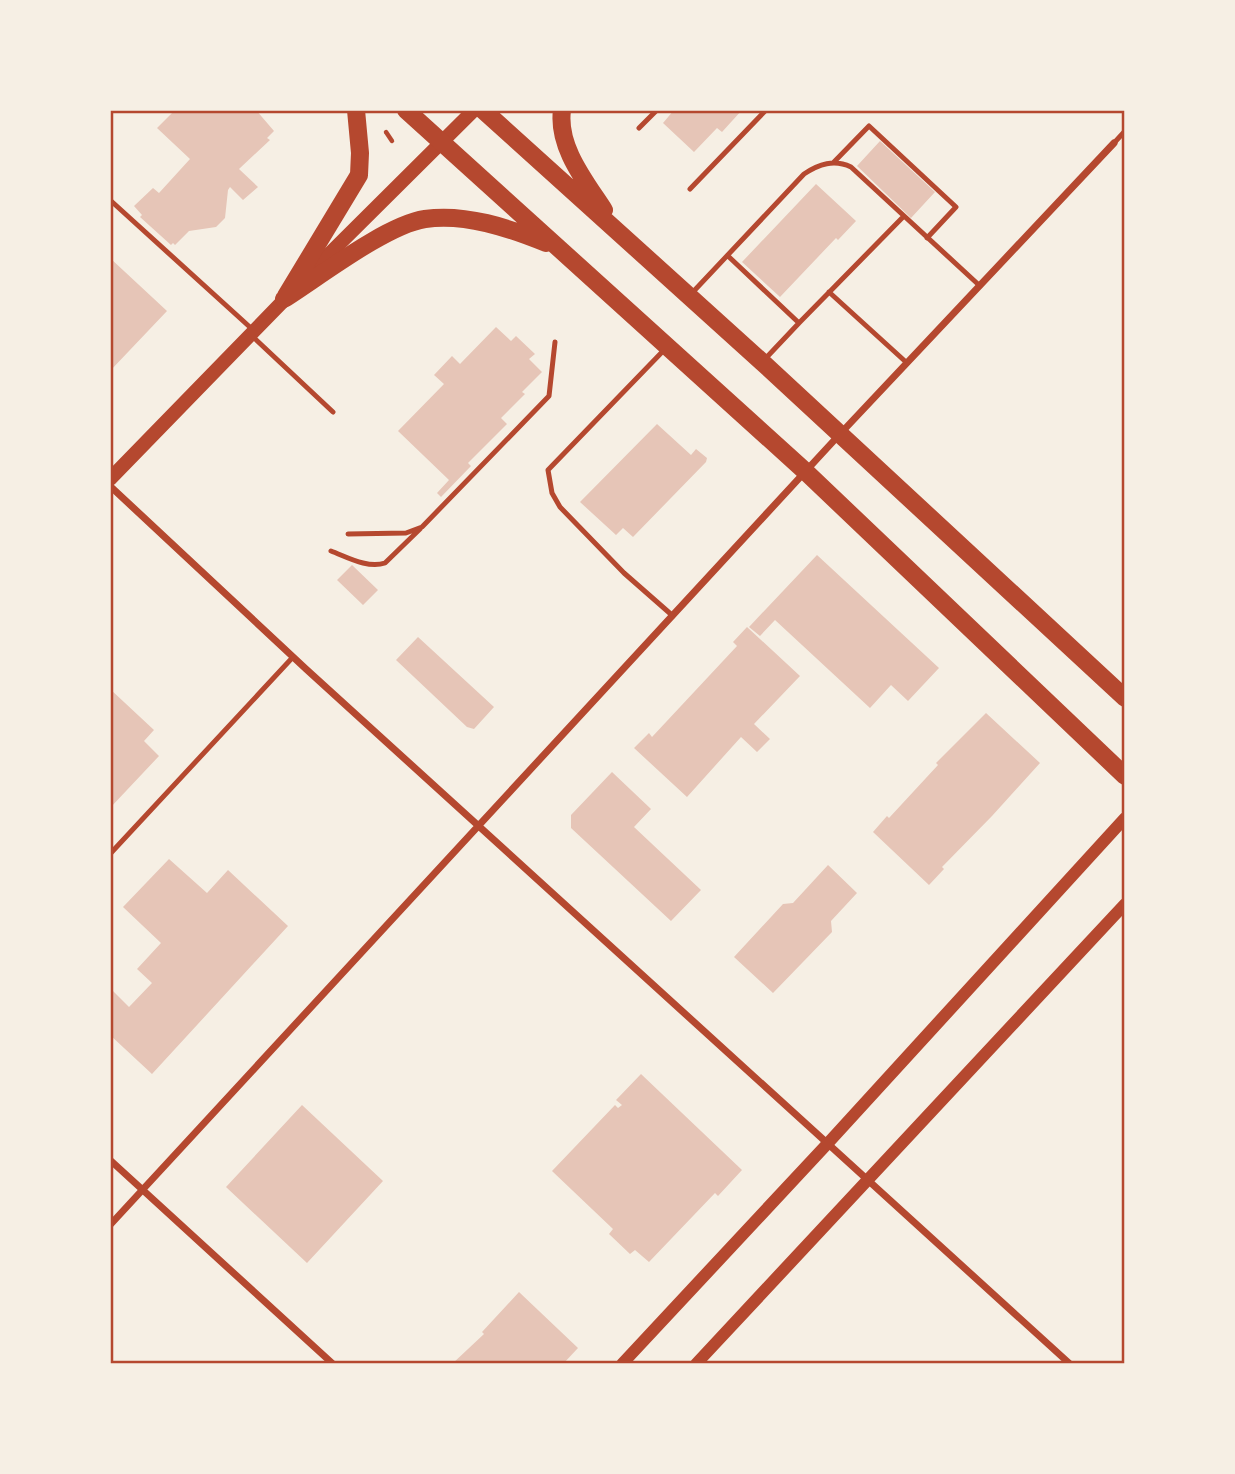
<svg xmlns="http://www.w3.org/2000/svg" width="1235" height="1474" viewBox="0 0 1235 1474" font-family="'Roboto Condensed',sans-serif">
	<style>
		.building { fill: #e6c5b7 }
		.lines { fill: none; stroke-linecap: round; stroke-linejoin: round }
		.path { stroke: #b5482f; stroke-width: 4.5 }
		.service { stroke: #b5482f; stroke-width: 5 }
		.minor { stroke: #b5482f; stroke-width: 7 }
		.tertiary { stroke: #b5482f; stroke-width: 12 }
		.secondary { stroke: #b5482f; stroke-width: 14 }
		.primary { stroke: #b5482f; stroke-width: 18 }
		.neatline { fill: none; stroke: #b5482f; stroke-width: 2.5 }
	</style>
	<rect width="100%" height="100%" fill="#f6efe4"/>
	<path class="building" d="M 169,110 L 256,110 L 274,131 L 267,138 L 270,140 L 239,169 L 258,187 L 243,200 L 230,187 L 228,190 L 225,218 L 216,227 L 189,231 L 175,245 L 173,243 L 171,245 L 140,217 L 142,215 L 134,206 L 153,188 L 159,193 L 190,159 L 157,128 L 172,113 Z
		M 674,110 L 742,110 L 722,132 L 717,128 L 694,152 L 663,123 Z
		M 880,141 L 935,192 L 911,218 L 857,166 Z
		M 816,184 L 856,221 L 838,240 L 836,238 L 780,297 L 742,262 Z
		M 110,258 L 167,311 L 110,371 Z
		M 496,327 L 511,341 L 516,336 L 535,354 L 529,359 L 542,372 L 522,392 L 525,394 L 501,418 L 507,424 L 468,463 L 471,466 L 441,497 L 437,493 L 449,480 L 398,431 L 444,384 L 434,375 L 452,356 L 460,364 Z
		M 657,424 L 691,455 L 696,449 L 707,458 L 706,462 L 633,537 L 623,528 L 616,535 L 580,502 Z
		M 817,555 L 939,668 L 908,701 L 891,685 L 870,708 L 775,620 L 760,636 L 749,627 Z
		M 352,565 L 378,590 L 363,605 L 337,580 Z
		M 747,627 L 800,676 L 754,724 L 770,739 L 757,752 L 741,737 L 687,797 L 634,748 L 649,733 L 652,737 L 737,646 L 733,642 Z
		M 418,637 L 494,707 L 474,729 L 467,727 L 396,660 Z
		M 110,689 L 154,730 L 144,741 L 159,756 L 110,808 Z
		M 986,713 L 1040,763 L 992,816 L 942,867 L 944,869 L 929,885 L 873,832 L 887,816 L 889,818 L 938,765 L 936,763 Z
		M 612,772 L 651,809 L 634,827 L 701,890 L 671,921 L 571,828 L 571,815 Z
		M 169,859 L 207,893 L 228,870 L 288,926 L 152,1074 L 110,1035 L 113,1031 L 110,1028 L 110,988 L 129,1007 L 152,983 L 137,969 L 161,943 L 123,907 Z
		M 828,865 L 857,893 L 831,921 L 832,932 L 773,993 L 734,957 L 783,904 L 793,903 Z
		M 641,1074 L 742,1170 L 718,1196 L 715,1193 L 649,1262 L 635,1250 L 630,1254 L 609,1234 L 613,1229 L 552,1171 L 615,1105 L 618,1108 L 622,1105 L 616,1100 Z
		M 302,1105 L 383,1181 L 307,1263 L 226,1187 Z
		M 519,1292 L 578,1348 L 563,1364 L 452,1364 L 484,1334 L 482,1332 Z"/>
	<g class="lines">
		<path class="path" d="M 386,132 L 392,141"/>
		<path class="service" d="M 639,128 L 657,110
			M 1114,143 L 1125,131
			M 833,163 L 869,126 L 956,207 L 927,238
			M 690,189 L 766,110
			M 110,200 L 252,329
			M 728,256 L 799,323 L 904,216
			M 829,292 L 907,363
			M 692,293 L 804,174 C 819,164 834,159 851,167 L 980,286
			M 251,335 L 333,412
			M 665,349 L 548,470 L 552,493 L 560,507 L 624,573 L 673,616
			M 765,359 L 799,323
			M 348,534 L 406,533 L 422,527 L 549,396 L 555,342
			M 331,551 C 347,557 368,569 385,563 L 420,529
			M 110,854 L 293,657"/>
		<path class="minor" d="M 110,486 L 306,669 L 1070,1364
			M 110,1160 L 333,1364
			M 110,1225 L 840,434 L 1114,143"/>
		<path class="tertiary" d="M 622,1364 L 829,1142 L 1125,818
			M 696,1364 L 1125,904"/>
		<path class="secondary" d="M 304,279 L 474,110
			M 110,479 L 290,294"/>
		<path class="primary" d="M 406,110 L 806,472 L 1125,776
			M 483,110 L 762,362 L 1125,698
			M 562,110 C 557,147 586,182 604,210
			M 286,296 L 359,175 L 360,153 L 356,110
			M 284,299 C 319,277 386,225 425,219 C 465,213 509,228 546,243"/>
	</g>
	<rect width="1235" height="1474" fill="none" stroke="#f6efe4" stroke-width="224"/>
	<rect x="112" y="112" width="1011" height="1250" class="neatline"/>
</svg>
